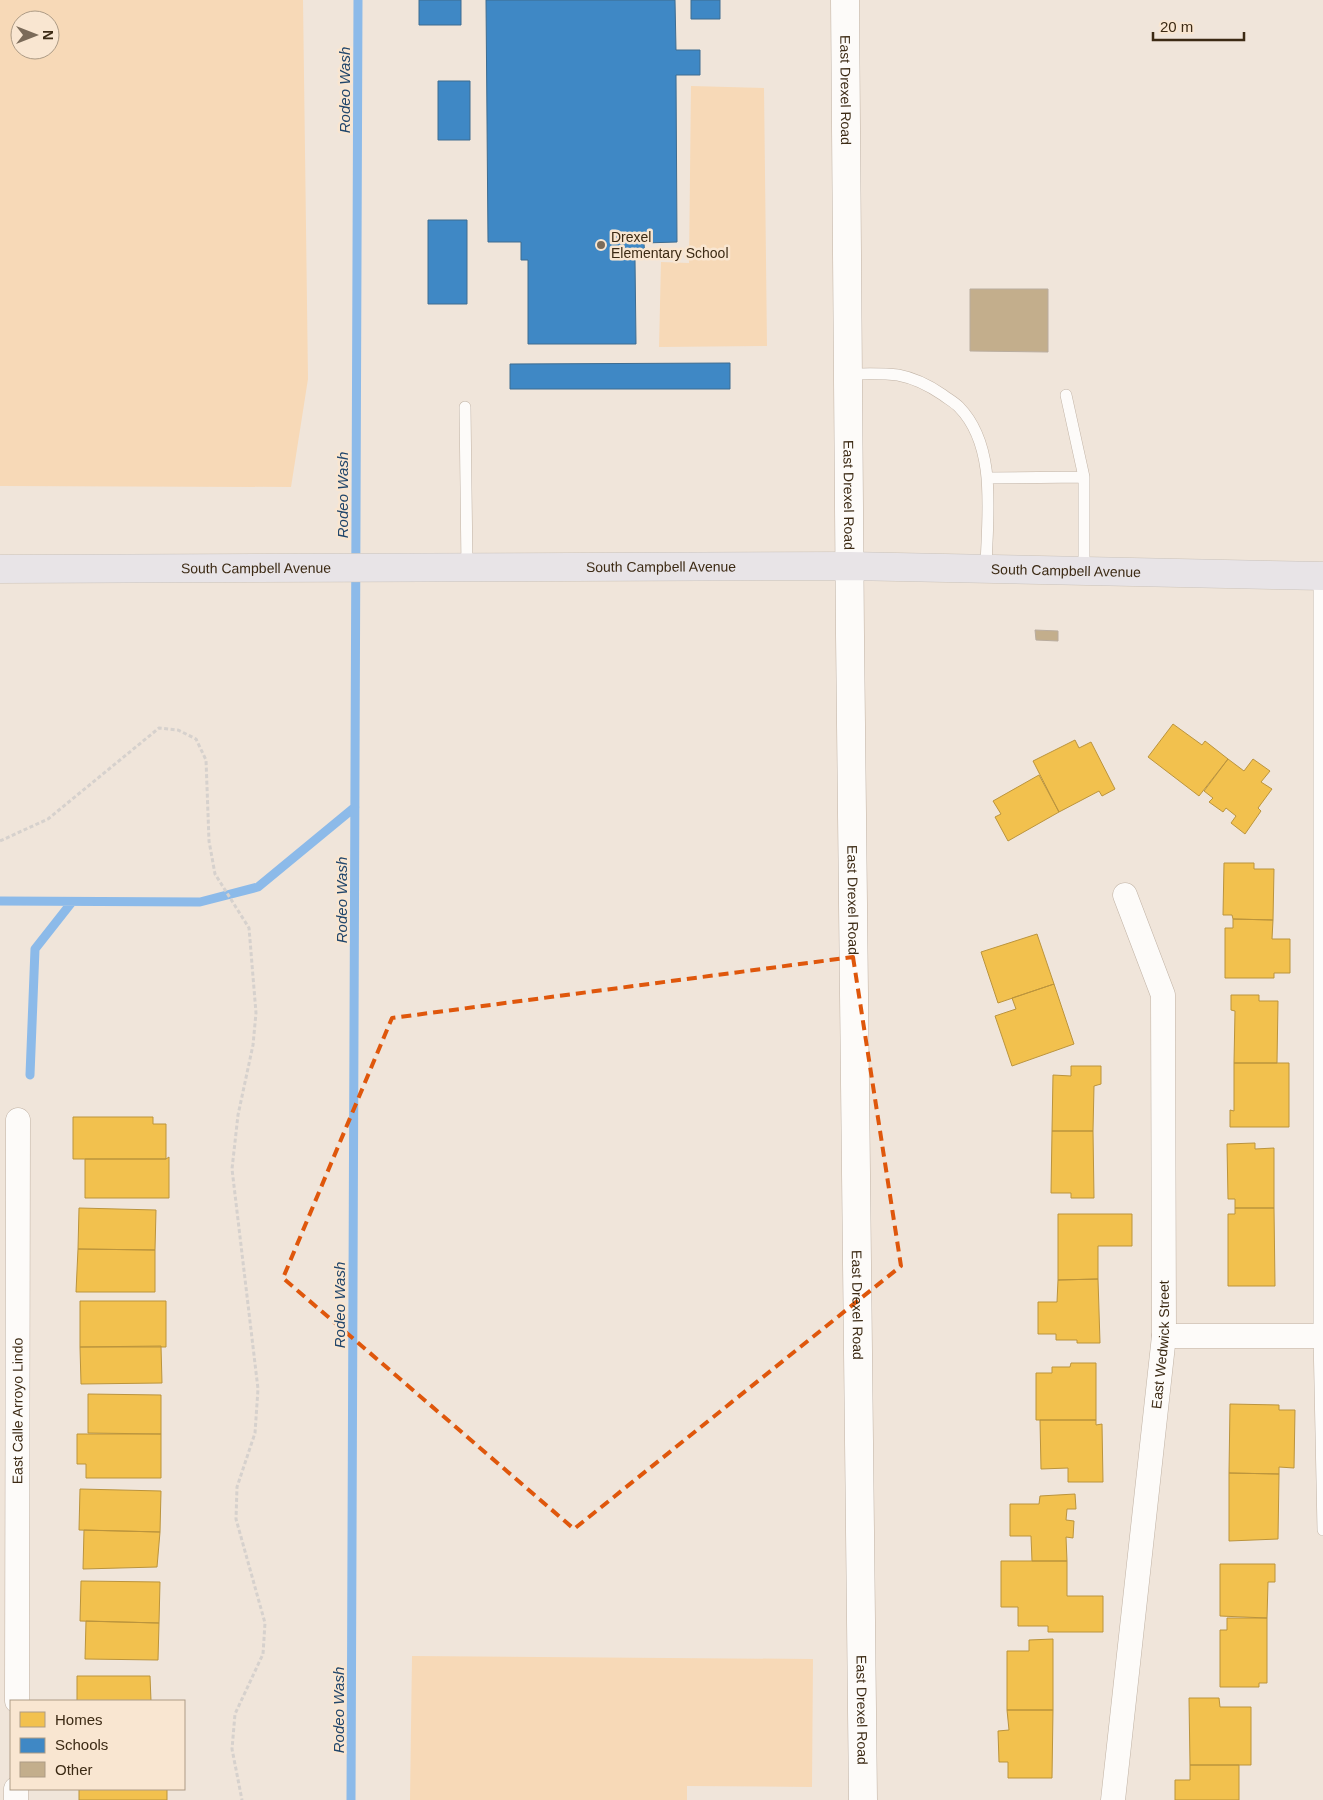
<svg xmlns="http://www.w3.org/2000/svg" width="1323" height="1800" viewBox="0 0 1323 1800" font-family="Arial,sans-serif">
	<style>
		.green { fill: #f7d9b7; fill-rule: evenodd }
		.homes { fill: #f2c14e; stroke: #bb943d }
		.schools { fill: #3f88c5; stroke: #3e6c90 }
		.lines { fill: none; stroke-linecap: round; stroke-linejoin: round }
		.stream { stroke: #8cbae9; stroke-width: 9 }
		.building { fill: #c3ae8c; stroke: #b9ac9e }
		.service-casing { stroke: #c0b2a4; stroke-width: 12 }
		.minor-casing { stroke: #c0b2a4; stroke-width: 25 }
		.tertiary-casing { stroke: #c0b2a4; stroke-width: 29 }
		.primary-casing { stroke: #cbc3ba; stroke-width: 29 }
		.path { stroke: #d6d1cd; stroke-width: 3; stroke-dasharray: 4 2.5; stroke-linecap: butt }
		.service { stroke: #fdfbf9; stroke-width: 11 }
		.minor { stroke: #fdfbf9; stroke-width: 24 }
		.tertiary { stroke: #fdfbf9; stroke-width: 28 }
		.primary { stroke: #e8e4e7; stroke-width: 28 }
		.marked { fill: none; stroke: #df570c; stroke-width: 4; stroke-dasharray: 10 6; stroke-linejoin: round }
		.poi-dot { fill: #7b6b59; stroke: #f9e6d1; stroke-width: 2 }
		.labels { text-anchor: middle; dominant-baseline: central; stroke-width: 5; stroke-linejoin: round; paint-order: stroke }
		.street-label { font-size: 14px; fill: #3c2a14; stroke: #f9e6d1 }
		.poi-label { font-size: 14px; fill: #3c2a14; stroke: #f9e6d1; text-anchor: start }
		.water-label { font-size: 15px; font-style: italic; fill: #20456a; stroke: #f9e6d1 }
	</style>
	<rect width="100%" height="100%" fill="#f0e5da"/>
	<path class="green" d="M 0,0 L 303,0 L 308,379 L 291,487 L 0,486 ZM 20,20 L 50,20 L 50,50 L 20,50 Z
		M 691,86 L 764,88 L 767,346 L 659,347 L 661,262 L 689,263 Z
		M 412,1656 L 813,1659 L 812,1787 L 687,1786 L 687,1800 L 410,1800 Z"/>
	<path class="homes" d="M 1173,724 L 1202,745 L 1205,741 L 1228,759 L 1199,796 L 1148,757 Z
		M 1075,740 L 1079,748 L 1091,742 L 1115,789 L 1102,796 L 1099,791 L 1059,812 L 1033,761 Z
		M 1228,759 L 1244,771 L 1253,759 L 1270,771 L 1261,782 L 1272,789 L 1258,808 L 1261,811 L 1245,834 L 1231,823 L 1236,816 L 1226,808 L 1223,812 L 1209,802 L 1213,798 L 1204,791 Z
		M 1039,775 L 1059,812 L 1008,841 L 995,817 L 1001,814 L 993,801 Z
		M 1224,863 L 1254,863 L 1254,869 L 1274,869 L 1273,920 L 1233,919 L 1232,915 L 1223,915 Z
		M 1233,919 L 1273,920 L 1272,939 L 1290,939 L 1290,973 L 1274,973 L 1274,978 L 1225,978 L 1225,928 L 1233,928 Z
		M 1037,934 L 1054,984 L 998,1003 L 981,952 Z
		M 1054,984 L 1074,1044 L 1012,1066 L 995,1016 L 1016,1009 L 1012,998 Z
		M 1231,995 L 1259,995 L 1259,1001 L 1278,1001 L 1277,1063 L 1234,1063 L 1235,1011 L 1231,1010 Z
		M 1234,1063 L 1289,1063 L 1289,1127 L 1230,1127 L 1230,1110 L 1234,1111 Z
		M 1071,1066 L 1101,1066 L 1101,1084 L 1094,1086 L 1093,1131 L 1052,1131 L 1053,1075 L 1071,1076 Z
		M 73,1117 L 153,1117 L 153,1124 L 166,1124 L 166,1159 L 73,1159 Z
		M 1052,1131 L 1093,1131 L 1094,1198 L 1071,1198 L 1071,1193 L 1051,1193 Z
		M 1255,1143 L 1255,1149 L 1274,1148 L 1274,1208 L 1235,1208 L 1235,1199 L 1228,1199 L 1227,1144 Z
		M 169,1157 L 169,1198 L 85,1198 L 85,1159 L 166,1159 Z
		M 79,1208 L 156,1210 L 155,1250 L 78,1249 Z
		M 1235,1208 L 1274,1208 L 1275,1286 L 1228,1286 L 1228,1214 L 1235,1214 Z
		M 1058,1214 L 1132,1214 L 1132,1246 L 1098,1246 L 1098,1279 L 1058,1280 Z
		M 78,1249 L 155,1250 L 155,1292 L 76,1292 Z
		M 1098,1279 L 1100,1343 L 1077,1343 L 1077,1340 L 1056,1340 L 1056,1334 L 1038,1334 L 1038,1302 L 1057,1302 L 1058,1280 Z
		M 80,1301 L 166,1301 L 166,1347 L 80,1347 Z
		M 161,1346 L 162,1383 L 81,1384 L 80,1347 Z
		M 1071,1363 L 1096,1363 L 1096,1420 L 1036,1420 L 1036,1373 L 1052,1373 L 1052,1367 L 1070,1367 Z
		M 88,1394 L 161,1395 L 161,1434 L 88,1433 Z
		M 1230,1404 L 1279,1405 L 1279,1410 L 1295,1410 L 1294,1468 L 1279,1467 L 1279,1474 L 1229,1473 Z
		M 1040,1420 L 1096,1420 L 1096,1425 L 1102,1424 L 1103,1482 L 1068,1482 L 1068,1468 L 1041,1469 Z
		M 77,1434 L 161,1434 L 161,1478 L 86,1478 L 86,1464 L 77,1464 Z
		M 1229,1473 L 1279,1474 L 1278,1539 L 1229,1541 Z
		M 80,1489 L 161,1491 L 160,1532 L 79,1530 Z
		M 1075,1494 L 1076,1509 L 1067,1509 L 1066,1520 L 1074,1521 L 1073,1538 L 1066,1537 L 1067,1561 L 1032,1561 L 1031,1536 L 1010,1536 L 1010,1504 L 1039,1504 L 1040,1496 Z
		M 84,1530 L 160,1532 L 157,1567 L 83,1569 Z
		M 1001,1561 L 1067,1561 L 1067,1596 L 1103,1596 L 1103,1632 L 1048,1632 L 1048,1626 L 1018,1626 L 1018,1607 L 1001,1607 Z
		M 1220,1564 L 1275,1564 L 1275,1582 L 1268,1582 L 1267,1618 L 1220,1616 Z
		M 81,1581 L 160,1582 L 159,1623 L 80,1621 Z
		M 1227,1618 L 1267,1618 L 1267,1683 L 1259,1683 L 1259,1687 L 1220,1687 L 1220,1630 L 1227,1630 Z
		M 86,1621 L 159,1623 L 158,1660 L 85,1659 Z
		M 1053,1639 L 1053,1710 L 1007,1710 L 1007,1651 L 1029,1651 L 1029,1640 Z
		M 77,1676 L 150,1676 L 151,1701 L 77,1701 Z
		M 1189,1698 L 1219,1698 L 1220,1707 L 1251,1707 L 1251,1765 L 1190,1765 Z
		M 1007,1710 L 1053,1710 L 1052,1778 L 1008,1778 L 1008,1762 L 999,1762 L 998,1731 L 1009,1730 Z
		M 1190,1765 L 1239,1765 L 1239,1800 L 1175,1800 L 1175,1780 L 1190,1780 Z
		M 79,1789 L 167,1789 L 167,1800 L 79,1800 Z"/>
	<path class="schools" d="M 419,0 L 461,0 L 461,25 L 419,25 Z
		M 486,0 L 675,0 L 676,50 L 700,50 L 700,75 L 676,75 L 677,242 L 644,243 L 645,259 L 635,259 L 636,344 L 528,344 L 528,260 L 521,260 L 521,242 L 488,242 Z
		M 691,0 L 720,0 L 720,19 L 691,19 Z
		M 438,81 L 470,81 L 470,140 L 438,140 Z
		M 428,220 L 467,220 L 467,304 L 428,304 Z
		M 730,363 L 730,389 L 510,389 L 510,364 Z"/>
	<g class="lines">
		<path class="stream" d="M 0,901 L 200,902 L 258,887 L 355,807
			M 30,1075 L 35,949 L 72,902
			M 351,1800 L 358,0"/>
	</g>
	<path class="building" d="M 970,289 L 1048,289 L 1048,352 L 970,351 Z
		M 1035,630 L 1058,631 L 1058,641 L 1036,640 Z"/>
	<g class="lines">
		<g class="service-casing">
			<path id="service" d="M 848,374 C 864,374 882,373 898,375 C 914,378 930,386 943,395 C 948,399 954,402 959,407 C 998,447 987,517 986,569
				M 1066,395 L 1084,477
				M 465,407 L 467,567
				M 987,478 L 1084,477 L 1084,571
				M 1319,577 L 1319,1336 L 1323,1530"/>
		</g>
		<g class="minor-casing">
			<g id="minor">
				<path d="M 1164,1336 L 1323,1336"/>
				<path id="s1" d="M 17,1701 L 18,1120"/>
				<path d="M 16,1800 L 16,1789"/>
				<path id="s2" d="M 1113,1800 L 1164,1336 L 1163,995 L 1125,895"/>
			</g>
		</g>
		<g class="tertiary-casing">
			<g id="tertiary">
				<path id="s3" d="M 845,0 L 850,635 L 863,1800"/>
			</g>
		</g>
		<g class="primary-casing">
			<g id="primary">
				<path id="s4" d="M 0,569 L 849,566 L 1323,576"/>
			</g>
		</g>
		<path class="path" d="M 0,841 L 48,819 L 159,728 L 178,730 L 196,739 L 206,760 L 209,841 L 215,874 L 249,928 L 256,1013 L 253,1045 L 238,1115 L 232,1169 L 258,1389 L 255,1433 L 237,1487 L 236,1519 L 265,1623 L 263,1654 L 235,1714 L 232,1749 L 242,1800"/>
		<use href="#service" class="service"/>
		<use href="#minor" class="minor"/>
		<use href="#tertiary" class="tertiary"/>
		<use href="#primary" class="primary"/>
	</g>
	<path class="marked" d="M 853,957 L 901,1266 L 574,1529 L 283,1278 L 392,1018 Z"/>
	<circle class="poi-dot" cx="601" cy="245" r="5"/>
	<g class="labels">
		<g class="street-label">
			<text stroke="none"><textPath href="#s3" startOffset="90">East Drexel Road</textPath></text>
			<text stroke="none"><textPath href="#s3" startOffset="495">East Drexel Road</textPath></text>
			<text stroke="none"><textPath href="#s4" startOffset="661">South Campbell Avenue</textPath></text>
			<text stroke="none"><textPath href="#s4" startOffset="256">South Campbell Avenue</textPath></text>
			<text stroke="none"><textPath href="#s4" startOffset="1066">South Campbell Avenue</textPath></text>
			<text stroke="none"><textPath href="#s3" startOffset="900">East Drexel Road</textPath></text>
			<text stroke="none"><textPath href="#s3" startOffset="1305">East Drexel Road</textPath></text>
			<text stroke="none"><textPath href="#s2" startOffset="458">East Wedwick Street</textPath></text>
			<text stroke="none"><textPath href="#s1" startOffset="290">East Calle Arroyo Lindo</textPath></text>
			<text stroke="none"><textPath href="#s3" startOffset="1710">East Drexel Road</textPath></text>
		</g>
		<g class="poi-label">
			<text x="611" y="237">Drexel<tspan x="611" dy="16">Elementary School</tspan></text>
		</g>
		<g class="water-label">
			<text transform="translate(344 90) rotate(-90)">Rodeo Wash</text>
			<text transform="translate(342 495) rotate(-90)">Rodeo Wash</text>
			<text transform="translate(341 900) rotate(-90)">Rodeo Wash</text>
			<text transform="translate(339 1305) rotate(-90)">Rodeo Wash</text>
			<text transform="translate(338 1710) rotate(-90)">Rodeo Wash</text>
		</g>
	</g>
	<rect x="10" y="1700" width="175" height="90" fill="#f9e6d1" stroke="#ad9b85"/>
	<rect x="20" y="1712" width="25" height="15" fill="#f2c14e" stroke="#ad9b85"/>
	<text x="55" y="1725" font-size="15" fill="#3c2a14">Homes</text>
	<rect x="20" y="1738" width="25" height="15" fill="#3f88c5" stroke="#ad9b85"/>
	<text x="55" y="1750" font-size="15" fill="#3c2a14">Schools</text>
	<rect x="20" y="1762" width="25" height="15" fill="#c3ae8c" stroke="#ad9b85"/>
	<text x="55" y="1775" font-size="15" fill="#3c2a14">Other</text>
	<g transform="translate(35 35) rotate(90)"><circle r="24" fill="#f9e6d1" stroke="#ad9b85"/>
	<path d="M0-4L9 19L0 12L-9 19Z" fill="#7b6b59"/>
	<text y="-8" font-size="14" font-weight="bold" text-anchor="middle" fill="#3c2a14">N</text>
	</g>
	<path d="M1153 32v8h91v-8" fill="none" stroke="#3c2a14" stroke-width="2.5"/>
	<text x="1160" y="32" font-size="15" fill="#3c2a14" stroke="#f9e6d1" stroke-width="4" paint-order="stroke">20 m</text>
</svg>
